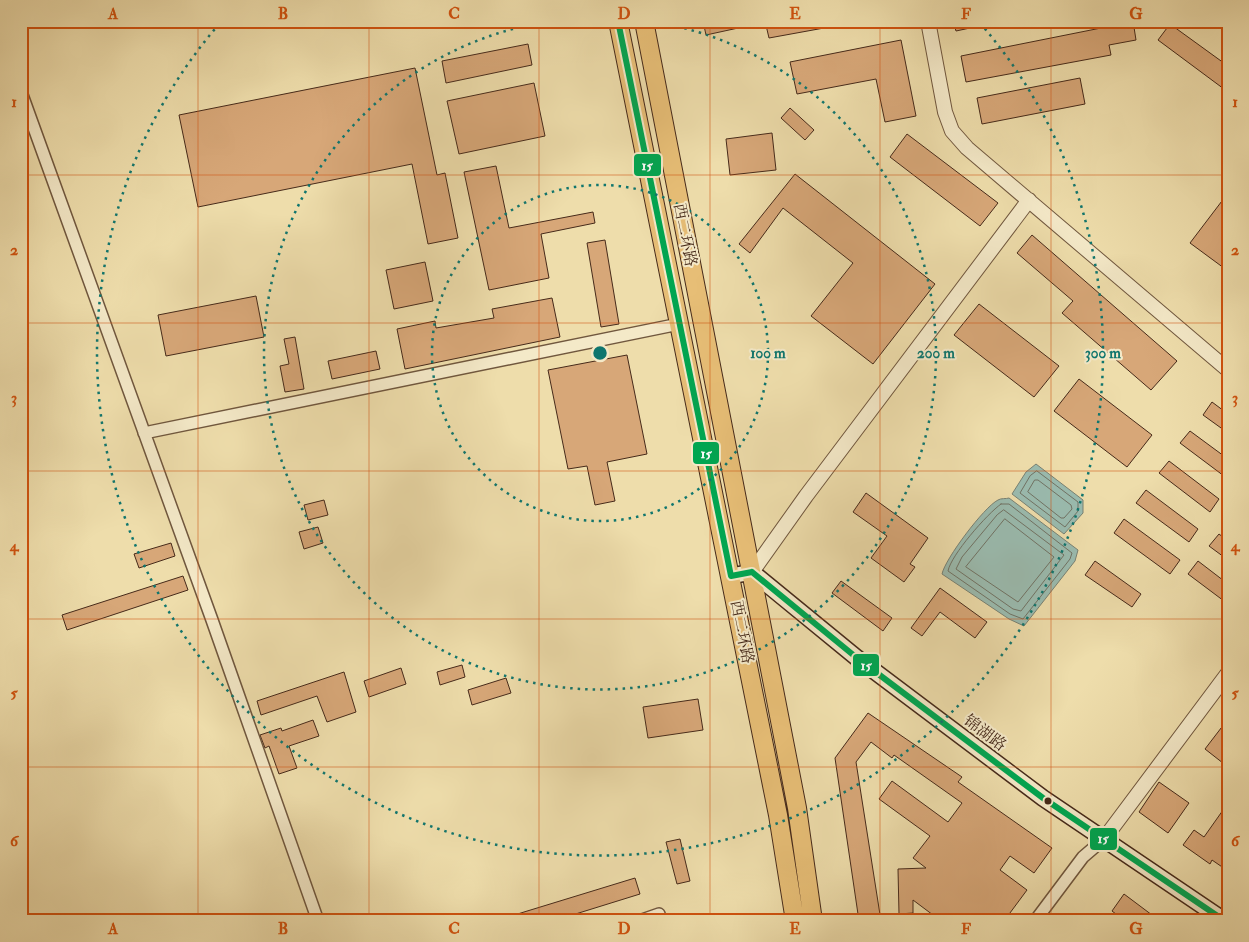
<svg xmlns="http://www.w3.org/2000/svg" width="1249" height="942" viewBox="0 0 1249 942" font-family="'IM FELL Double Pica','Noto Serif SC',serif">
	<style>
		.water { fill: #9abbaf; stroke: #788173 }
		.lines { fill: none; stroke-linecap: round; stroke-linejoin: round }
		.shore { stroke: #707264; stroke-width: 1 }
		.building { fill: #d7a778; stroke: #462a1a }
		.minor-casing { stroke: #70573e; stroke-width: 14 }
		.tertiary-casing { stroke: #70573e; stroke-width: 16 }
		.secondary-casing { stroke: #462a1a; stroke-width: 18 }
		.primary-casing { stroke: #462a1a; stroke-width: 20 }
		.minor { stroke: #f4e9c8; stroke-width: 11 }
		.tertiary { stroke: #f4e9c8; stroke-width: 14 }
		.secondary { stroke: #f4e9c8; stroke-width: 15 }
		.primary { stroke: #e7be76; stroke-width: 18 }
		.bus-1-casing { stroke: #f4e9c8; stroke-width: 10 }
		.bus-1 { stroke: #00a651; stroke-width: 6 }
		.grid { fill: none; stroke: #d0520e; stroke-width: 1; stroke-opacity: 0.55 }
		.ring { fill: none; stroke: #0f766e; stroke-width: 2.5; stroke-dasharray: 2.5 5 }
		.bus-dot { fill: #462a1a; stroke: #f4e9c8; stroke-width: 2 }
		.labels { text-anchor: middle; dominant-baseline: central; stroke-width: 4; stroke-linejoin: round; paint-order: stroke }
		.street-label { font-size: 16px; fill: #462a1a; stroke: #f4e9c8 }
		.centre { fill: #0f766e; stroke: #f4e9c8; stroke-width: 2.5 }
		.ring-label { font-size: 15px; text-anchor: middle; font-weight: bold; fill: #0f766e; stroke: #f4e9c8; stroke-width: 4; stroke-linejoin: round; paint-order: stroke }
		.line-badge { stroke: #f4e9c8; stroke-width: 2 }
		.badge-label { font-size: 14px; text-anchor: middle; font-weight: bold; fill: #fff }
		.neatline { fill: none; stroke: #d0520e; stroke-width: 2 }
		.grid-label { font-size: 16px; text-anchor: middle; font-weight: bold; fill: #d0520e }
	</style>
	<rect width="100%" height="100%" fill="#eeddab"/>
	<filter id="stains"><feTurbulence type="fractalNoise" baseFrequency=".004" numOctaves="4"/><feColorMatrix values="0 0 0 0 .2 0 0 0 0 .09 0 0 0 0 .02 0 0 0 .5 -.17"/></filter>
	<radialGradient id="worn" r=".72"><stop offset=".6" stop-color="#630" stop-opacity="0"/><stop offset="1" stop-color="#630" stop-opacity=".3"/></radialGradient>
	<path class="water" d="M 1036,464 L 1083,500 L 1083,513 L 1064,534 L 1012,494 L 1026,472 Z
		M 1009,498 L 1078,550 L 1075,561 L 1024,626 L 1009,619 L 942,574 C 945,559 984,507 998,500 C 1001,498 1006,499 1009,498 Z"/>
	<g class="lines">
		<path class="shore" d="M 1037,471 L 1078,502 L 1078,511 L 1065,527 L 1020,493 L 1030,476 Z
			M 1035,480 L 1038,480 L 1071,505 L 1072,509 L 1064,518 L 1061,518 L 1028,492 Z
			M 1001,504 L 1009,504 L 1072,553 L 1070,559 L 1023,619 L 1010,614 L 948,571 C 951,555 987,514 1001,504 Z
			M 1004,510 L 1064,555 L 1021,611 L 1013,609 L 956,569 L 962,557 L 997,515 Z
			M 1005,519 L 1054,557 L 1018,602 L 966,567 Z"/>
	</g>
	<path class="building" d="M 703,21 L 751,21 L 752,25 L 706,35 Z
		M 765,21 L 834,21 L 835,26 L 769,38 Z
		M 953,21 L 983,21 L 984,25 L 956,31 Z
		M 1120,21 L 1133,21 L 1136,40 L 1109,45 L 1111,55 L 966,82 L 961,56 L 1106,27 L 1106,24 Z
		M 1170,24 L 1228,66 L 1228,92 L 1158,40 Z
		M 901,40 L 916,116 L 885,122 L 876,79 L 797,94 L 790,62 Z
		M 528,44 L 532,65 L 446,83 L 442,61 Z
		M 415,68 L 437,175 L 445,173 L 458,238 L 428,244 L 412,164 L 198,207 L 179,115 Z
		M 1080,78 L 1085,104 L 982,124 L 977,98 Z
		M 534,83 L 545,136 L 459,154 L 447,101 Z
		M 790,108 L 814,130 L 805,140 L 781,118 Z
		M 772,133 L 776,170 L 730,175 L 726,139 Z
		M 907,134 L 998,203 L 980,226 L 890,157 Z
		M 496,166 L 509,228 L 593,212 L 595,223 L 541,234 L 549,278 L 489,290 L 464,172 Z
		M 795,174 L 935,284 L 873,364 L 811,316 L 853,263 L 783,208 L 750,253 L 739,244 Z
		M 1228,193 L 1228,271 L 1190,243 Z
		M 1032,235 L 1177,361 L 1151,390 L 1062,313 L 1073,301 L 1017,253 Z
		M 605,240 L 619,324 L 601,327 L 587,243 Z
		M 425,262 L 433,301 L 394,309 L 386,270 Z
		M 256,296 L 264,337 L 166,356 L 158,315 Z
		M 552,298 L 560,337 L 405,369 L 397,329 L 435,321 L 436,328 L 494,318 L 492,309 Z
		M 979,304 L 1059,366 L 1034,397 L 954,335 Z
		M 295,337 L 304,389 L 285,392 L 280,366 L 289,364 L 284,339 Z
		M 376,351 L 380,369 L 332,379 L 328,361 Z
		M 627,355 L 647,454 L 607,462 L 615,501 L 595,505 L 587,466 L 568,469 L 548,370 Z
		M 1079,379 L 1152,435 L 1127,467 L 1054,411 Z
		M 1212,402 L 1228,414 L 1228,433 L 1203,415 Z
		M 1190,431 L 1228,459 L 1228,479 L 1180,443 Z
		M 1169,461 L 1219,499 L 1210,512 L 1159,473 Z
		M 1146,490 L 1198,529 L 1189,542 L 1136,503 Z
		M 866,493 L 928,538 L 910,564 L 915,567 L 904,582 L 871,558 L 887,536 L 853,512 Z
		M 324,500 L 328,515 L 308,520 L 304,505 Z
		M 1124,519 L 1180,560 L 1170,574 L 1114,533 Z
		M 318,527 L 323,543 L 304,549 L 299,532 Z
		M 1219,534 L 1228,541 L 1228,560 L 1209,546 Z
		M 171,543 L 175,556 L 139,568 L 134,554 Z
		M 1095,561 L 1141,594 L 1132,607 L 1085,575 Z
		M 1198,561 L 1228,584 L 1228,604 L 1188,574 Z
		M 183,576 L 188,590 L 67,630 L 62,615 Z
		M 841,581 L 892,618 L 883,631 L 832,593 Z
		M 940,588 L 987,622 L 975,638 L 940,612 L 922,636 L 911,628 Z
		M 462,665 L 465,677 L 440,685 L 437,672 Z
		M 401,668 L 406,684 L 369,697 L 364,681 Z
		M 344,672 L 356,712 L 327,722 L 317,696 L 261,715 L 257,701 Z
		M 506,678 L 511,693 L 472,705 L 468,690 Z
		M 698,699 L 703,730 L 648,738 L 643,707 Z
		M 868,713 L 962,777 L 958,782 L 1052,848 L 1034,873 L 1010,856 L 1000,870 L 1027,890 L 1004,921 L 941,921 L 913,900 L 913,913 L 899,914 L 898,869 L 926,868 L 913,858 L 930,836 L 879,799 L 892,781 L 948,822 L 962,803 L 894,755 L 892,758 L 871,742 L 856,762 L 881,921 L 859,921 L 835,758 Z
		M 1228,719 L 1228,767 L 1205,749 Z
		M 313,720 L 319,736 L 289,746 L 297,768 L 279,774 L 269,746 L 265,748 L 260,735 L 281,728 L 282,731 Z
		M 1159,782 L 1189,803 L 1168,833 L 1139,812 Z
		M 1228,803 L 1228,871 L 1212,860 L 1210,864 L 1183,845 L 1194,830 L 1204,837 Z
		M 680,839 L 690,881 L 677,884 L 666,842 Z
		M 635,878 L 640,894 L 553,921 L 505,921 L 505,918 L 524,912 Z
		M 1124,894 L 1160,921 L 1125,921 L 1112,911 Z"/>
	<g class="lines">
		<g class="minor-casing">
			<path id="minor" d="M 21,92 L 212,620 L 318,921
				M 144,433 L 679,324
				M 639,921 L 659,914
				M 1035,921 L 1083,857 L 1104,839"/>
		</g>
		<g class="tertiary-casing">
			<path id="tertiary" d="M 928,21 L 945,112 L 952,131 L 967,148 L 1228,370
				M 752,572 L 806,496 L 1029,200
				M 1104,839 L 1228,673"/>
		</g>
		<g class="secondary-casing">
			<path id="secondary" d="M 731,576 L 752,572 L 857,658 L 1043,798 L 1225,921"/>
		</g>
		<g class="primary-casing">
			<path id="primary" d="M 618,21 L 778,815 L 795,921
				M 644,21 L 797,808 L 813,921"/>
		</g>
		<use href="#minor" class="minor"/>
		<use href="#tertiary" class="tertiary"/>
		<use href="#secondary" class="secondary"/>
		<use href="#primary" class="primary"/>
		<g class="bus-1-casing">
			<path id="bus-1" d="M 618,21 L 731,576 L 752,572
				M 752,572 L 857,658 L 1043,798 L 1225,921"/>
		</g>
		<use href="#bus-1" class="bus-1"/>
	</g>
	<path class="grid" d="M 198,21 L 198,921M 369,21 L 369,921M 539,21 L 539,921M 710,21 L 710,921M 880,21 L 880,921M 1051,21 L 1051,921M 21,175 L 1228,175M 21,323 L 1228,323M 21,471 L 1228,471M 21,619 L 1228,619M 21,767 L 1228,767"/>
	<g class="ring">
		<circle cx="600" cy="353" r="168"/>
		<path d="M655 22A336 336 0 1 1 545 22"/>
		<path d="M980 23A503 503 0 1 1 220 23"/>
	</g>
	<circle class="bus-dot" cx="1048" cy="801" r="4.5"/>
	<g class="labels">
		<g class="street-label">
			<text transform="translate(685 235) rotate(79)">西二环路</text>
			<text transform="translate(742 632) rotate(79)">西二环路</text>
			<text transform="translate(985 733) rotate(37)">锦湖路</text>
		</g>
	</g>
	<circle cx="600" cy="353" r="8" class="centre"/>
	<g class="ring-label">
		<text x="768" y="358">100 m</text>
		<text x="936" y="358">200 m</text>
		<text x="1103" y="358">300 m</text>
	</g>
	<g class="line-badge">
		<rect x="633" y="153" width="29" height="24" rx="5" fill="#00a651"/>
		<rect x="692" y="441" width="28" height="24" rx="5" fill="#00a651"/>
		<rect x="852" y="653" width="28" height="24" rx="5" fill="#00a651"/>
		<rect x="1089" y="827" width="29" height="24" rx="5" fill="#00a651"/>
	</g>
	<g class="badge-label">
		<text x="647" y="170">15</text>
		<text x="706" y="458">15</text>
		<text x="866" y="670">15</text>
		<text x="1103" y="843">15</text>
	</g>
	<rect width="1249" height="942" fill="none" stroke="#eeddab" stroke-width="55"/>
	<rect x="28" y="28" width="1194" height="886" class="neatline"/>
	<g class="grid-label">
		<text x="113" y="19">A</text>
		<text x="283" y="19">B</text>
		<text x="454" y="19">C</text>
		<text x="624" y="19">D</text>
		<text x="795" y="19">E</text>
		<text x="966" y="19">F</text>
		<text x="1136" y="19">G</text>
		<text x="14" y="107">1</text>
		<text x="1235" y="107">1</text>
		<text x="14" y="255">2</text>
		<text x="1235" y="255">2</text>
		<text x="14" y="403">3</text>
		<text x="1235" y="403">3</text>
		<text x="14" y="551">4</text>
		<text x="1235" y="551">4</text>
		<text x="14" y="698">5</text>
		<text x="1235" y="698">5</text>
		<text x="14" y="846">6</text>
		<text x="1235" y="846">6</text>
		<text x="113" y="934">A</text>
		<text x="283" y="934">B</text>
		<text x="454" y="934">C</text>
		<text x="624" y="934">D</text>
		<text x="795" y="934">E</text>
		<text x="966" y="934">F</text>
		<text x="1136" y="934">G</text>
	</g>
	<rect width="100%" height="100%" filter="url(#stains)"/>
	<rect width="100%" height="100%" fill="url(#worn)"/>
</svg>
